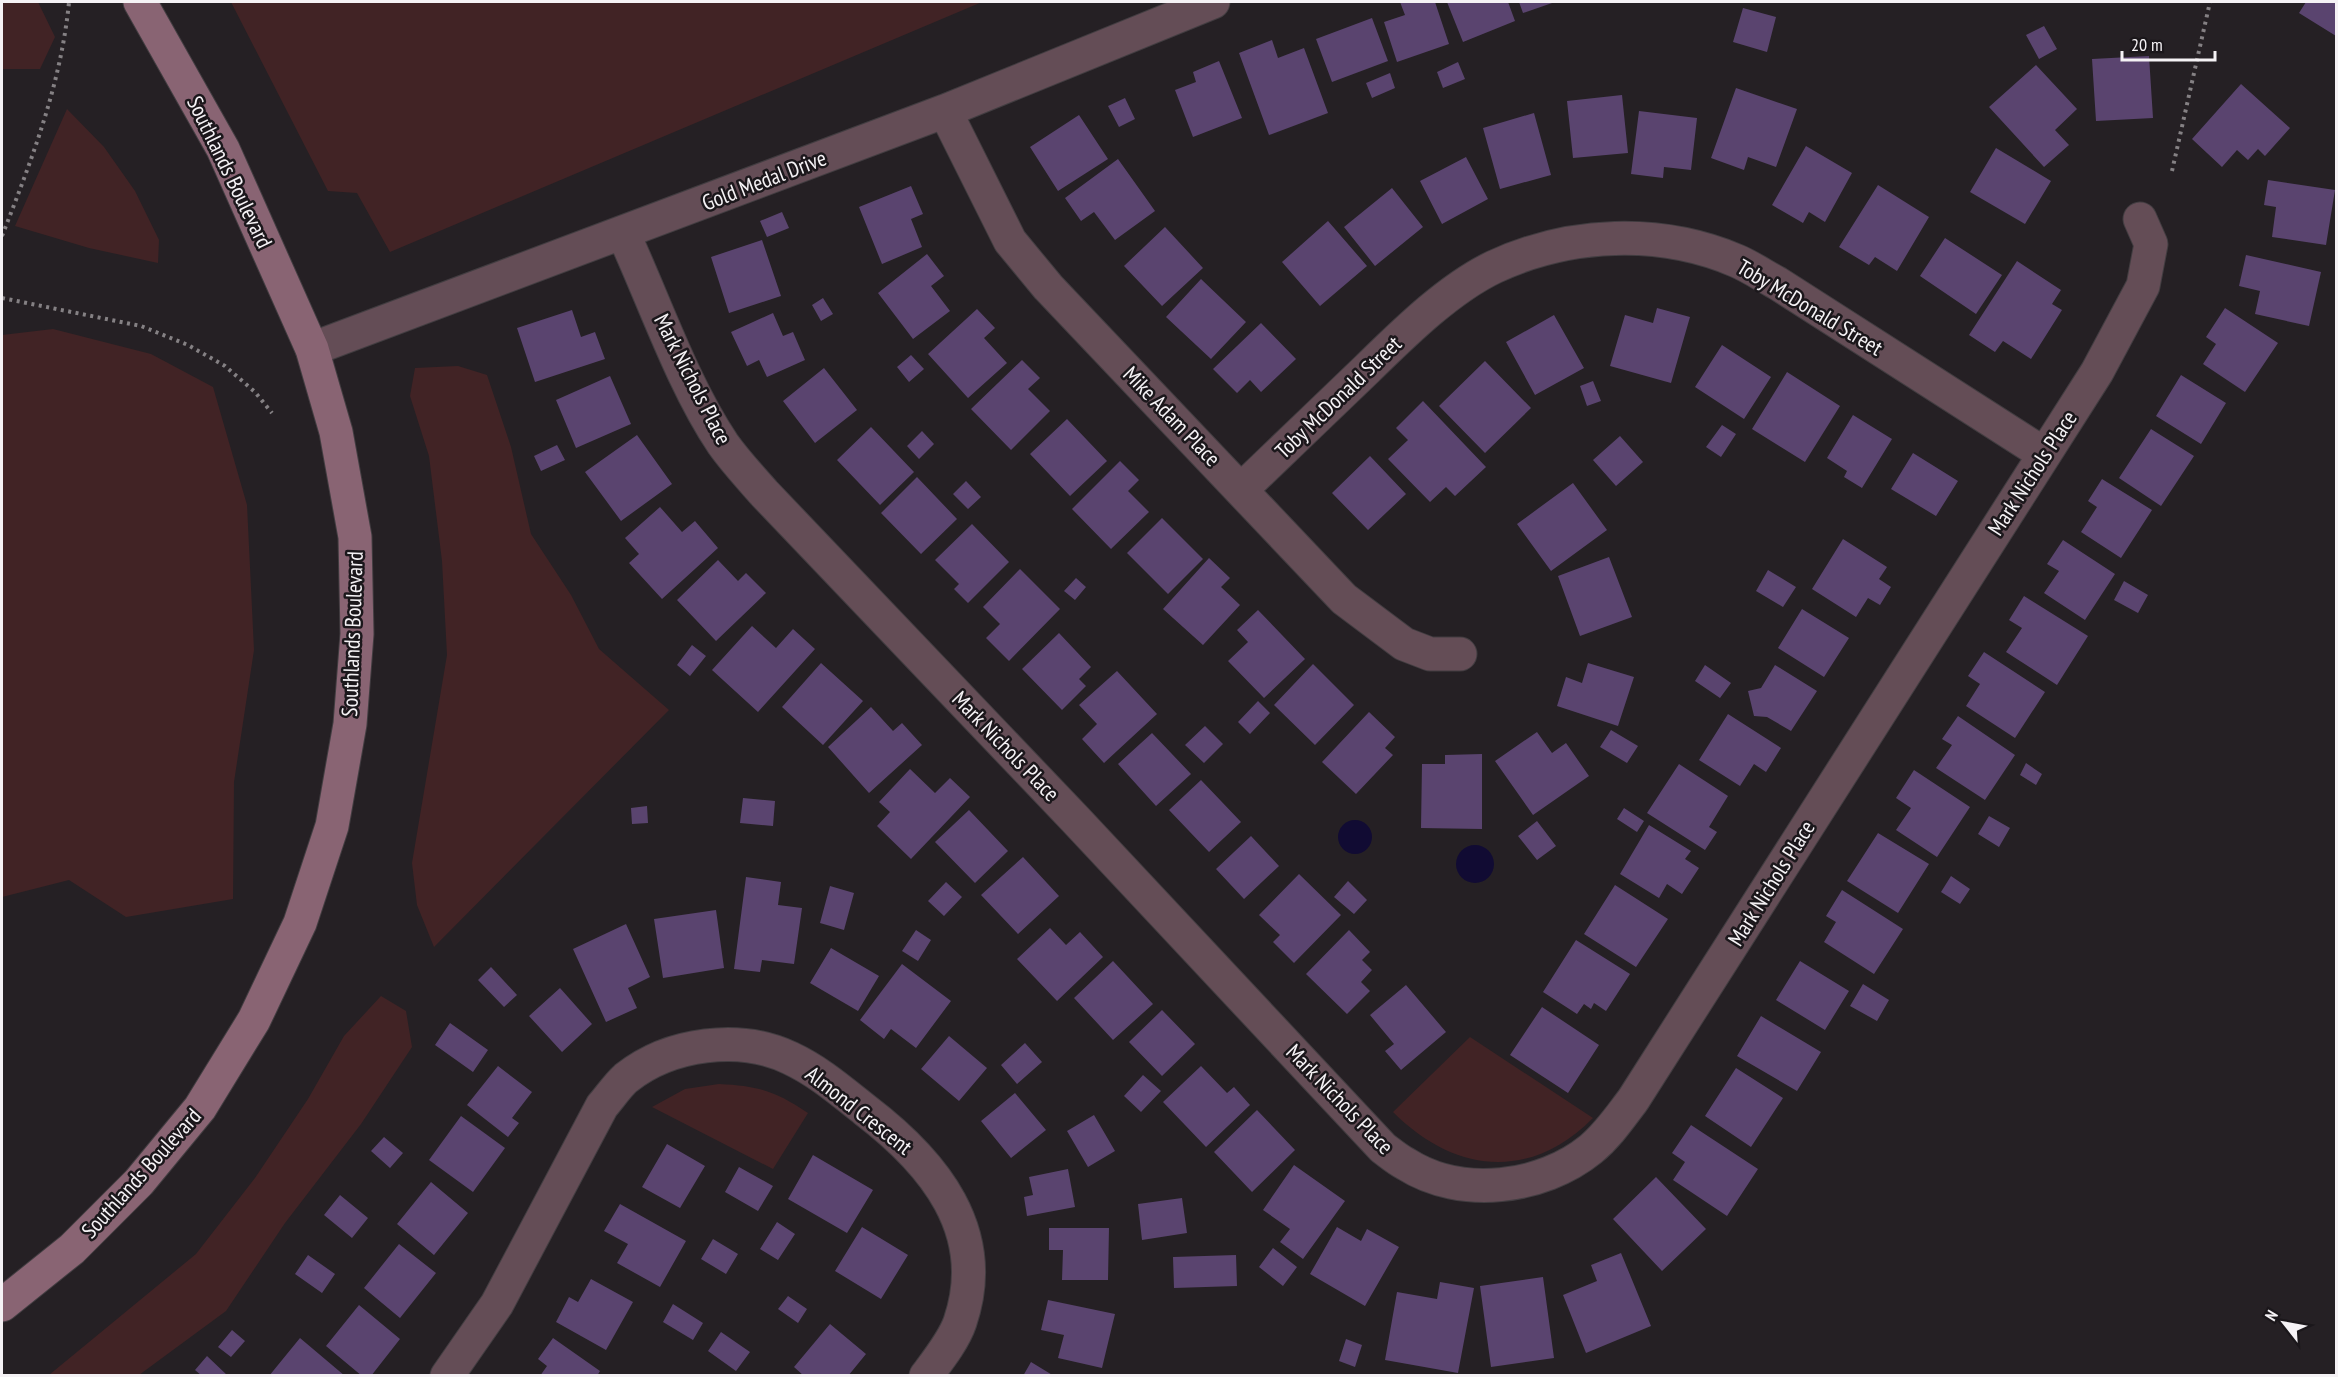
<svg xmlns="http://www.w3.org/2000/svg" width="2338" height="1377" viewBox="0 0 2338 1377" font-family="'PT Sans Narrow',sans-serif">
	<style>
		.green { fill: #412325 }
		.water { fill: #110b33 }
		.building { fill: #5a446f }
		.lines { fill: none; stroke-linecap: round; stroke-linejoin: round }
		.street-casing { stroke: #423d41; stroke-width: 35 }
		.secondary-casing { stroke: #423d41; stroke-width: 35 }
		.path { stroke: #858184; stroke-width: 4; stroke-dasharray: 3 4.5; stroke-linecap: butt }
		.street { stroke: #644d56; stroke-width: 33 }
		.secondary { stroke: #896473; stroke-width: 33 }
		.labels { text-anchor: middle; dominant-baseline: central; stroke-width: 5; stroke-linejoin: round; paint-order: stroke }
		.street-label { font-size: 22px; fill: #f5f2f5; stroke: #1b171b }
	</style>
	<rect width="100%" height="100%" fill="#252024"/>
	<path class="green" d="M 2,2 L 38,2 L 55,37 L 40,69 L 3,69 L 2,66 Z
		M 231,2 L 982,2 L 390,252 L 357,193 L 328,191 Z
		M 67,109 L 104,147 L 135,191 L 159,240 L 158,263 L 89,248 L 15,226 Z
		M 53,329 L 151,354 L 213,387 L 247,505 L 254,650 L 234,782 L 233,899 L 126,917 L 69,880 L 2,897 L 2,335 Z
		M 458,366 L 487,375 L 511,447 L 531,534 L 571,595 L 599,649 L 669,710 L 434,947 L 417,905 L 412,863 L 447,655 L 442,561 L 429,456 L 410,396 L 415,368 Z
		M 381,996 L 406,1011 L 412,1047 L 361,1124 L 285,1223 L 226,1311 L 139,1375 L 49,1375 L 196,1254 L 255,1178 L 308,1099 L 344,1036 Z
		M 1470,1037 L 1593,1118 C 1530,1182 1454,1173 1393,1112 Z
		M 719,1084 C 759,1086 775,1091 808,1113 L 773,1169 L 652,1107 L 685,1089 Z"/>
	<path class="water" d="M1338 837a17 17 0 1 1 34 0a17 17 0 1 1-34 0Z
		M1456 864a19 19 0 1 1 38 0a19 19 0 1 1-38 0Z"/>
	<path class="building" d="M 1400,2 L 1435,2 L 1449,44 L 1397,62 L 1384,22 L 1405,15 Z
		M 1447,2 L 1508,2 L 1515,21 L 1463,42 Z
		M 1519,2 L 1555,2 L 1523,13 Z
		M 2306,2 L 2336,2 L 2336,36 L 2299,13 Z
		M 1743,8 L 1776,17 L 1767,52 L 1733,42 Z
		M 1372,18 L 1388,61 L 1332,82 L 1316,39 Z
		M 2044,26 L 2057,49 L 2039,59 L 2026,35 Z
		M 1272,40 L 1278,58 L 1304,48 L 1328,113 L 1269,135 L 1239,53 Z
		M 2149,56 L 2153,118 L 2096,121 L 2092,59 Z
		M 1219,61 L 1242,118 L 1193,137 L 1175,90 L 1196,82 L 1193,72 Z
		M 1458,62 L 1465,79 L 1443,88 L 1437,72 Z
		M 2036,65 L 2077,109 L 2055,130 L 2069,145 L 2044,167 L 1989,107 Z
		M 1390,73 L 1395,88 L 1372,98 L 1366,83 Z
		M 2241,84 L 2290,128 L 2265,156 L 2258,149 L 2248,160 L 2237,150 L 2222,167 L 2192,139 Z
		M 1736,88 L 1797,109 L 1776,167 L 1748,157 L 1744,170 L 1711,158 Z
		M 1622,95 L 1628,153 L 1573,158 L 1567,101 Z
		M 1125,98 L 1135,119 L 1119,127 L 1108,106 Z
		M 1639,111 L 1697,118 L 1691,170 L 1664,167 L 1663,178 L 1631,174 Z
		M 1534,113 L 1551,175 L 1500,189 L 1483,128 Z
		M 1079,115 L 1108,159 L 1058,191 L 1030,147 Z
		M 1806,146 L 1852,173 L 1825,222 L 1809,212 L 1803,223 L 1772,205 Z
		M 1996,148 L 2051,181 L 2025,224 L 1970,192 Z
		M 1466,157 L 1488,199 L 1442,224 L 1420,181 Z
		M 1118,159 L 1155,211 L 1115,240 L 1094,212 L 1081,221 L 1065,198 Z
		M 2268,180 L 2335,190 L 2326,245 L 2272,237 L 2276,207 L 2264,205 Z
		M 1878,185 L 1929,217 L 1897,271 L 1875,257 L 1869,265 L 1839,247 Z
		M 911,186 L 923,214 L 911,219 L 922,247 L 882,264 L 859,207 Z
		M 1392,188 L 1423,227 L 1375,266 L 1344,227 Z
		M 782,212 L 789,228 L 767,237 L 760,221 Z
		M 1328,221 L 1367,266 L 1320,306 L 1282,262 Z
		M 1165,227 L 1203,268 L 1162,306 L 1124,266 Z
		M 1945,238 L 2002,275 L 1976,314 L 1920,276 Z
		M 762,240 L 781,296 L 729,313 L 711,257 Z
		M 927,254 L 944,276 L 931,286 L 950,311 L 913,339 L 878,293 Z
		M 2246,255 L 2321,272 L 2309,326 L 2255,314 L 2260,291 L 2239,286 Z
		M 2017,261 L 2061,290 L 2052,304 L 2062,310 L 2031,359 L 2003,341 L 1995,352 L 1969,335 Z
		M 1201,279 L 1246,322 L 1211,359 L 1166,317 Z
		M 823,298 L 833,314 L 821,321 L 812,305 Z
		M 1657,308 L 1690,317 L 1671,383 L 1610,366 L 1625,315 L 1653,323 Z
		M 2225,308 L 2278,343 L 2245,392 L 2203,364 L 2216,344 L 2206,337 Z
		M 977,309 L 995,328 L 984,338 L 1007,363 L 968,398 L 928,354 Z
		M 572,310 L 581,337 L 595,332 L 605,359 L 535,382 L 517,328 Z
		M 773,313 L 783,336 L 793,332 L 805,360 L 767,377 L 759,360 L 747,366 L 731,332 Z
		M 1554,315 L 1584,368 L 1535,395 L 1506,342 Z
		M 1261,323 L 1296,359 L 1261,392 L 1250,380 L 1237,393 L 1213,369 Z
		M 1722,345 L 1771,377 L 1744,419 L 1695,387 Z
		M 911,355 L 924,369 L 909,382 L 897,367 Z
		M 1022,360 L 1040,378 L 1028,389 L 1050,411 L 1011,450 L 971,409 Z
		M 1485,361 L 1531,408 L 1485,453 L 1439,406 Z
		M 824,368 L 857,410 L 815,443 L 783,401 Z
		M 1787,372 L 1840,406 L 1805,462 L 1752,429 Z
		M 2181,375 L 2226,403 L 2201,444 L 2156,416 Z
		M 610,376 L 631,424 L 576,448 L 556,400 Z
		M 1593,381 L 1601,401 L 1587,406 L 1580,386 Z
		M 1423,401 L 1486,467 L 1455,496 L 1446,487 L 1430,502 L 1388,459 L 1408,440 L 1396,428 Z
		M 1853,415 L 1892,439 L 1862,488 L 1844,477 L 1847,471 L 1827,458 Z
		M 1067,419 L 1107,461 L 1070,496 L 1030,454 Z
		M 1722,425 L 1736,434 L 1721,457 L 1706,447 Z
		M 871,427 L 914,472 L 880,505 L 837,460 Z
		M 2151,429 L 2194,456 L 2161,506 L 2119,478 Z
		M 922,431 L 934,444 L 919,459 L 907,446 Z
		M 637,435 L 672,484 L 621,521 L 585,472 Z
		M 1620,436 L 1643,462 L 1616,486 L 1593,460 Z
		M 557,445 L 565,460 L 541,471 L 534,456 Z
		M 1913,453 L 1958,481 L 1936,516 L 1891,489 Z
		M 1370,456 L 1406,494 L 1368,530 L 1332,493 Z
		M 1120,461 L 1139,480 L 1128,491 L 1149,512 L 1111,549 L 1072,509 Z
		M 917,477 L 957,519 L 921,554 L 881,513 Z
		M 2102,479 L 2152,510 L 2121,558 L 2081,532 L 2097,507 L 2088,501 Z
		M 966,481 L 981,497 L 968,509 L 953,494 Z
		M 1573,483 L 1607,530 L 1551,571 L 1517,524 Z
		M 660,507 L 682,532 L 695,521 L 718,548 L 662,599 L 629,563 L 639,554 L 625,538 Z
		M 1162,518 L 1203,559 L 1168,594 L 1127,553 Z
		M 972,524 L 1009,562 L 968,603 L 954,589 L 959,584 L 935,560 Z
		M 1843,539 L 1887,567 L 1879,579 L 1891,587 L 1880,605 L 1868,598 L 1856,617 L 1812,589 Z
		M 2063,540 L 2115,574 L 2085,620 L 2044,593 L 2059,571 L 2047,564 Z
		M 1609,557 L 1632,617 L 1580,636 L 1558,576 Z
		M 1209,558 L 1230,578 L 1221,587 L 1240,605 L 1203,645 L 1163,609 Z
		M 718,560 L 738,581 L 746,573 L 766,593 L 716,641 L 677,600 Z
		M 1020,569 L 1060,609 L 1009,661 L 986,638 L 1000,624 L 983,607 Z
		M 1768,570 L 1796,587 L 1783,607 L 1756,591 Z
		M 1076,578 L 1086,587 L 1075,600 L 1064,591 Z
		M 2124,581 L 2148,595 L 2138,613 L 2114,600 Z
		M 2024,596 L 2088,636 L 2057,685 L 2006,652 L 2022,628 L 2009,620 Z
		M 1802,609 L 1849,638 L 1824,677 L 1778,648 Z
		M 1258,610 L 1305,659 L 1264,698 L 1228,661 L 1248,642 L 1237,630 Z
		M 752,626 L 776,648 L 793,629 L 815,649 L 758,712 L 712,670 Z
		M 1059,633 L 1091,667 L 1079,679 L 1086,686 L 1062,710 L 1022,669 Z
		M 692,645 L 706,656 L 690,676 L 677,665 Z
		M 1984,652 L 2045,692 L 2015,738 L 1966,706 L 1980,684 L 1968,676 Z
		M 821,663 L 863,701 L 823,745 L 782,707 Z
		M 1588,663 L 1634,677 L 1618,726 L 1557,706 L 1566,677 L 1582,683 Z
		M 1313,664 L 1354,705 L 1315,745 L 1274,705 Z
		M 1705,665 L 1731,683 L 1720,698 L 1695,681 Z
		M 1775,665 L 1817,691 L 1791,731 L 1767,717 L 1754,716 L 1748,691 L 1761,688 Z
		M 1117,671 L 1157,714 L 1104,763 L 1082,739 L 1097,724 L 1079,705 Z
		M 1258,701 L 1270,713 L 1250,734 L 1238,722 Z
		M 871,707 L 893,731 L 902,723 L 922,745 L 869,793 L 828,747 Z
		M 1369,712 L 1395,737 L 1385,748 L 1393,755 L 1356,794 L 1322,762 Z
		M 1728,714 L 1781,748 L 1766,772 L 1754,764 L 1740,786 L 1699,760 Z
		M 1958,716 L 2015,755 L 1985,800 L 1936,768 L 1952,745 L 1942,739 Z
		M 1205,726 L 1223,744 L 1204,763 L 1185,745 Z
		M 1611,730 L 1638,746 L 1627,763 L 1600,747 Z
		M 1537,732 L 1552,753 L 1566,743 L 1589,776 L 1533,815 L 1495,761 Z
		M 1152,733 L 1191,774 L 1156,806 L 1118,764 Z
		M 1482,754 L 1482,829 L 1421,828 L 1422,764 L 1445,764 L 1445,755 Z
		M 2026,763 L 2042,774 L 2036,785 L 2020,775 Z
		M 1679,764 L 1728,796 L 1709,827 L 1717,832 L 1705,850 L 1647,813 Z
		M 910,769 L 935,793 L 950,778 L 970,797 L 911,859 L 877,826 L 890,812 L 879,802 Z
		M 1914,770 L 1970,807 L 1937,857 L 1896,830 L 1911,808 L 1896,798 Z
		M 1201,780 L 1241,822 L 1209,852 L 1169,810 Z
		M 743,798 L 775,801 L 773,826 L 740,823 Z
		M 647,806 L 648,823 L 632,824 L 631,808 Z
		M 1624,808 L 1644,821 L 1637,832 L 1617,819 Z
		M 969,810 L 1008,851 L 975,883 L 935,842 Z
		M 1989,816 L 2010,828 L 1999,847 L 1978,834 Z
		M 1537,821 L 1556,846 L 1537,860 L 1518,836 Z
		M 1649,825 L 1691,851 L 1685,859 L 1699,868 L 1682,894 L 1667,884 L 1659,898 L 1620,874 Z
		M 1878,833 L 1929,864 L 1898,913 L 1847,881 Z
		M 1251,836 L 1279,866 L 1244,899 L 1216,869 Z
		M 1023,857 L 1059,896 L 1018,934 L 981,895 Z
		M 1299,874 L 1341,915 L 1294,963 L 1273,942 L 1280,935 L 1259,915 Z
		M 1951,876 L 1970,889 L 1960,904 L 1941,892 Z
		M 746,877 L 781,882 L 778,905 L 802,908 L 794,964 L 762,960 L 760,972 L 734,969 Z
		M 1348,881 L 1367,900 L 1354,914 L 1334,897 Z
		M 946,882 L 962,897 L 944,916 L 928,901 Z
		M 1615,885 L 1668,919 L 1636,967 L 1584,934 Z
		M 830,886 L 854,893 L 844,930 L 820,923 Z
		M 1842,890 L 1903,929 L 1874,974 L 1824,942 L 1836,922 L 1826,916 Z
		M 716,910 L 724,968 L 663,978 L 654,919 Z
		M 626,924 L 650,977 L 628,988 L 637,1008 L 606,1022 L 573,949 Z
		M 1050,928 L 1066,945 L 1080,932 L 1103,957 L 1057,1001 L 1017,959 Z
		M 916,930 L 931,940 L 918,961 L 902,951 Z
		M 1349,930 L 1370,952 L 1362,960 L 1372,970 L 1361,982 L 1370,991 L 1347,1014 L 1306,974 Z
		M 1576,940 L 1630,974 L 1606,1011 L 1594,1003 L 1591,1009 L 1584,1004 L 1577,1014 L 1543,992 Z
		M 831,948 L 879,976 L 858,1011 L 810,983 Z
		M 1113,961 L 1153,1004 L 1113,1040 L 1074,998 Z
		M 1800,961 L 1849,991 L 1825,1030 L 1776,1000 Z
		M 902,964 L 951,1001 L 916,1048 L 891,1029 L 884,1039 L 860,1020 Z
		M 491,967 L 517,995 L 504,1007 L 478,980 Z
		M 1863,984 L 1889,1000 L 1877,1021 L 1850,1006 Z
		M 1406,985 L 1446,1032 L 1401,1070 L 1385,1051 L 1394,1044 L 1370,1015 Z
		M 560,988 L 592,1024 L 562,1052 L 529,1016 Z
		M 1542,1007 L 1599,1045 L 1568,1093 L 1510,1055 Z
		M 1162,1010 L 1195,1044 L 1162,1076 L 1129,1042 Z
		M 1761,1016 L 1821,1052 L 1797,1091 L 1737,1056 Z
		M 450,1023 L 488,1050 L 473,1072 L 435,1045 Z
		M 949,1036 L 987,1068 L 959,1101 L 921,1069 Z
		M 1025,1043 L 1042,1062 L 1017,1084 L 1001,1065 Z
		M 498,1066 L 532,1092 L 512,1118 L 519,1123 L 508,1137 L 467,1105 Z
		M 1201,1066 L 1227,1093 L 1234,1087 L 1250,1105 L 1206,1147 L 1163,1102 Z
		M 1736,1068 L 1783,1098 L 1751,1147 L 1705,1116 Z
		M 1143,1075 L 1161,1091 L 1141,1112 L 1124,1096 Z
		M 1015,1093 L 1046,1130 L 1011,1158 L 981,1121 Z
		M 1257,1110 L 1295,1150 L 1252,1192 L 1214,1152 Z
		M 1094,1115 L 1115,1151 L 1088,1167 L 1067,1131 Z
		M 461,1116 L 505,1148 L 473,1192 L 429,1160 Z
		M 1691,1125 L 1758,1169 L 1727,1216 L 1673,1180 L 1685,1162 L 1672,1153 Z
		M 384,1137 L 403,1153 L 390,1168 L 371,1151 Z
		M 667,1144 L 705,1166 L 680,1208 L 642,1187 Z
		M 813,1155 L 873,1190 L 847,1233 L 788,1199 Z
		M 1294,1165 L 1345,1201 L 1303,1259 L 1280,1242 L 1290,1229 L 1263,1210 Z
		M 739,1167 L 773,1186 L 758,1211 L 725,1192 Z
		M 1068,1169 L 1075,1207 L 1027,1216 L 1024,1197 L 1033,1195 L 1029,1177 Z
		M 1656,1177 L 1706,1229 L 1662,1271 L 1613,1219 Z
		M 431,1182 L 468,1213 L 434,1255 L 397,1224 Z
		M 340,1195 L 368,1218 L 352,1238 L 324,1215 Z
		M 1182,1198 L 1187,1233 L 1142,1240 L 1138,1204 Z
		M 620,1204 L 686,1241 L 660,1287 L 617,1263 L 628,1244 L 604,1231 Z
		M 777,1222 L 795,1234 L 778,1260 L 760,1249 Z
		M 862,1227 L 908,1255 L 881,1299 L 835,1271 Z
		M 1337,1227 L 1361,1241 L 1367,1229 L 1399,1247 L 1365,1306 L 1310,1274 Z
		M 1049,1228 L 1109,1228 L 1108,1280 L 1062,1280 L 1063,1250 L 1049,1250 Z
		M 713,1239 L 738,1254 L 726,1274 L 701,1259 Z
		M 399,1244 L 436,1273 L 400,1318 L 364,1288 Z
		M 1273,1248 L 1297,1267 L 1283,1286 L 1259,1267 Z
		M 1621,1253 L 1651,1326 L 1586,1353 L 1563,1295 L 1597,1281 L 1591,1265 Z
		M 308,1255 L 335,1274 L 322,1293 L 295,1274 Z
		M 1236,1255 L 1237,1286 L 1174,1288 L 1173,1257 Z
		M 1543,1277 L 1554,1358 L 1491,1367 L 1480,1286 Z
		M 591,1279 L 633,1302 L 606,1350 L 556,1322 L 569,1297 L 578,1302 Z
		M 1440,1282 L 1474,1288 L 1458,1373 L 1385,1360 L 1397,1292 L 1437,1299 Z
		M 788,1296 L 807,1309 L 798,1323 L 778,1309 Z
		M 1048,1300 L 1115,1314 L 1102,1368 L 1058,1358 L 1064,1335 L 1041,1330 Z
		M 673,1304 L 703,1323 L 693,1340 L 663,1322 Z
		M 359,1305 L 400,1339 L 371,1376 L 362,1376 L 326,1346 Z
		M 830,1324 L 866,1354 L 848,1376 L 804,1376 L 794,1367 Z
		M 232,1330 L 245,1341 L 231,1357 L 218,1347 Z
		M 721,1332 L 750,1352 L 736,1371 L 708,1351 Z
		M 300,1338 L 345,1376 L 269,1376 Z
		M 553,1338 L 600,1371 L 597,1376 L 540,1376 L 547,1366 L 538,1359 Z
		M 1346,1339 L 1362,1345 L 1355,1367 L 1339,1361 Z
		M 207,1356 L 228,1376 L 202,1376 L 195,1370 Z
		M 1031,1362 L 1054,1376 L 1023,1376 Z"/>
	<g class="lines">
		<g class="street-casing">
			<path id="street" d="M 945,111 L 1010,241 L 1048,287 L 1344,599 L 1404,644 L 1430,654 L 1460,654
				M 623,233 C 654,300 682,383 723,444 C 735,461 750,477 764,493 L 1075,819 L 1383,1148 C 1391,1154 1398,1160 1406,1164 C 1461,1199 1542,1189 1591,1149 C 1608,1135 1620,1117 1633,1100 L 2097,372 L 2143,286 L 2151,244 L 2140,219
				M 312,349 L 945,111 L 1213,2
				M 1242,489 C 1284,449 1325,409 1367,369 C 1403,334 1448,289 1494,267 C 1569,232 1660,228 1737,261 C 1751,267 1764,276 1777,283 L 2044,454
				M 447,1376 L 497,1304 L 602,1106 C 610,1097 617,1086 626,1078 C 670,1043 740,1034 790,1058 C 818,1071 841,1091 865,1110 C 933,1162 991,1231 960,1322 C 954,1340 938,1360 926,1376"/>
		</g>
		<g class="secondary-casing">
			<path id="secondary" d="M 2,1305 L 72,1249 L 139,1182 L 200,1108 L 254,1020 L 300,923 L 332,826 L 350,724 L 357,634 L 355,537 L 336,432 L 312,349 L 223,149 L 140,2"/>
		</g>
		<path class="path" d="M 2172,171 L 2210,2
			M 2,236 C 32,159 61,84 69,2
			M 2,298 L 141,326 L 188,345 L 225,366 L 255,392 L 272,413"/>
		<use href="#street" class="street"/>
		<use href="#secondary" class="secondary"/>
	</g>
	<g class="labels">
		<g class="street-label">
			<text transform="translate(230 172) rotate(64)">Southlands Boulevard</text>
			<text transform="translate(764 180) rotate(-21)">Gold Medal Drive</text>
			<text transform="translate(1810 307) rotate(31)">Toby McDonald Street</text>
			<text transform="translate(693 379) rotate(63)">Mark Nichols Place</text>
			<text transform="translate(1338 397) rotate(-44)">Toby McDonald Street</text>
			<text transform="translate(1172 416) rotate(46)">Mike Adam Place</text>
			<text transform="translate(2032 473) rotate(-57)">Mark Nichols Place</text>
			<text transform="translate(352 634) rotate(-88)">Southlands Boulevard</text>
			<text transform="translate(1006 746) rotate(46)">Mark Nichols Place</text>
			<text transform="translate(1771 883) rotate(-58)">Mark Nichols Place</text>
			<text transform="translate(1340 1099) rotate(46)">Mark Nichols Place</text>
			<text transform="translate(859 1110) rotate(38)">Almond Crescent</text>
			<text transform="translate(141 1173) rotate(-48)">Southlands Boulevard</text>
		</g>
	</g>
	<rect width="2338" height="1377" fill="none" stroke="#f5f2f5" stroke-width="6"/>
	<g transform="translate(2284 1323) rotate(301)" stroke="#1b171b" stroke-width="4.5" paint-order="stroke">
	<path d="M0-4.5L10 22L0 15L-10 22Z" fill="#f5f2f5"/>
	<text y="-9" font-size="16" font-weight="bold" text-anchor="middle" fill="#f5f2f5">N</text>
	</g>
	<path d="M2122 51v9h93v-9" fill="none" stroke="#f5f2f5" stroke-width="3"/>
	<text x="2131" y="51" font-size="18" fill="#f5f2f5" stroke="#1b171b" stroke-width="4.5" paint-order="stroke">20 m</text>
</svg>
